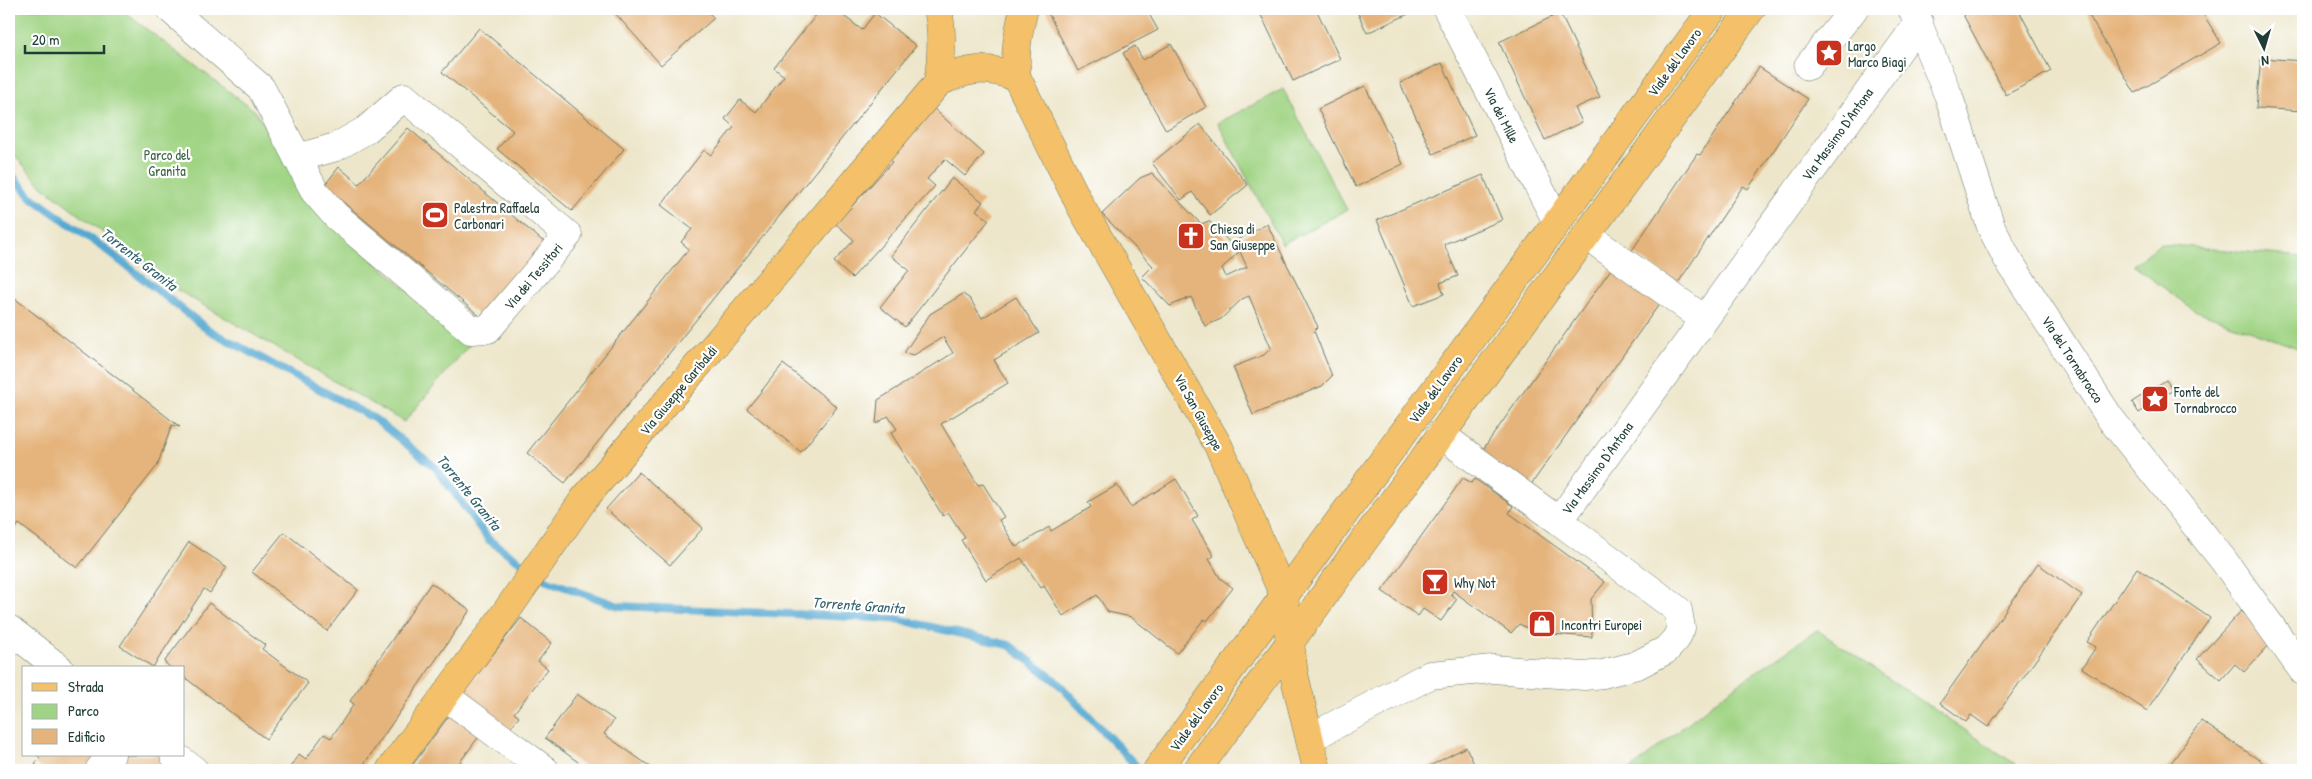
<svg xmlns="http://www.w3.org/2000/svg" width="2312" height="779" viewBox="0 0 2312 779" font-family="'Patrick Hand',sans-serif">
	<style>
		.green { fill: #a0d484; stroke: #60885c }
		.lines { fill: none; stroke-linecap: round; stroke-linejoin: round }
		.stream { stroke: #55a8d1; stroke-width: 8 }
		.building { fill: #e5b47c }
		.minor-casing { stroke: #677868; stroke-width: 29 }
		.major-casing { stroke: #677868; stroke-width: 29 }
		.minor { stroke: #fff; stroke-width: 28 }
		.major { stroke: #f4c16a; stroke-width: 28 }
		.labels { text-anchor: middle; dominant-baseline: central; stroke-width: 4.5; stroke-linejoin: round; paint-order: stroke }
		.poi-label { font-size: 14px; fill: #1f3d34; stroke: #fff; text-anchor: start }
		.street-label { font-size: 14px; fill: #1f3d34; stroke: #fff }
		.park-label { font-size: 14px; fill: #3f6348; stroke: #fff }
		.water-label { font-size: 15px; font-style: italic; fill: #32626b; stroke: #fff }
	</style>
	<rect width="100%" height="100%" fill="#fff"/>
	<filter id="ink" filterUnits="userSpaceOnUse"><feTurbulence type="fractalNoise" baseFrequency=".02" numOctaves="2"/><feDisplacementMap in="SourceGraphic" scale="10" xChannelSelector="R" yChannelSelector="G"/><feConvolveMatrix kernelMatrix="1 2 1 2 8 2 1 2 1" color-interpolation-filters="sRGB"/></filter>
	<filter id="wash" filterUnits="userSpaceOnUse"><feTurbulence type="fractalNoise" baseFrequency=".0096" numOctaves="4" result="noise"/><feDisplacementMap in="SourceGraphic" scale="20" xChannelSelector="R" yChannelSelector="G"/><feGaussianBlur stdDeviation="1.12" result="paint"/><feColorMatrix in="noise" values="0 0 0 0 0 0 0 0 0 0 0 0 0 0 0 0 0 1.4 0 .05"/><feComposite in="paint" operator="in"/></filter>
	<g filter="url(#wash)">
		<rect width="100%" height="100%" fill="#ede6ca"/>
		<path class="green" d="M 9,9 L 120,9 L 255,111 L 326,219 L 470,344 L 404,422 L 179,291 L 41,185 L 9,149 Z
			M 1283,89 L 1347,210 L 1282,244 L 1218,123 Z
			M 2160,244 L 2303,257 L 2303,350 L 2194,310 L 2133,265 Z
			M 1817,630 L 2024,770 L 1630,770 L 1724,694 Z"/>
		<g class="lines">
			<path class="stream" d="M 9,172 L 31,197 L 104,248 L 207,329 L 375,419 L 436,468 L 489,540 L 548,581 L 619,606 L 897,619 L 1009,645 L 1057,682 L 1140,770"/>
		</g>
		<g id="blocks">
			<path class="building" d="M 617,9 L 705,9 L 714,18 L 661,65 L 614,12 Z
				M 821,9 L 835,9 L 862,30 L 875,13 L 916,46 L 565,483 L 527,453 L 689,249 L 681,242 L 692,229 L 661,205 L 704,150 L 711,155 L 734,127 L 725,119 L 740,100 L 756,112 L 784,76 L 774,68 Z
				M 1046,9 L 1159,9 L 1149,14 L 1158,30 L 1078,71 Z
				M 1258,9 L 1316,9 L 1340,59 L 1293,81 Z
				M 1356,9 L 1414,9 L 1415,11 L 1367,33 Z
				M 1960,9 L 2018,9 L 2051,71 L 2006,95 Z
				M 2085,9 L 2200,9 L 2221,43 L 2135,93 Z
				M 1560,13 L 1600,97 L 1575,108 L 1582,122 L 1545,140 L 1499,42 Z
				M 479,28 L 624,149 L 572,211 L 497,149 L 513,131 L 442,72 Z
				M 1171,44 L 1206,107 L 1166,130 L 1123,53 L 1135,46 L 1143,60 Z
				M 2261,58 L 2303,61 L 2303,111 L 2256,108 Z
				M 1442,63 L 1475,135 L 1433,154 L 1400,83 Z
				M 1759,67 L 1808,99 L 1748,189 L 1743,186 L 1678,283 L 1631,252 L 1697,154 L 1700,155 Z
				M 1365,86 L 1403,164 L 1356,187 L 1318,109 Z
				M 932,107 L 984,154 L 965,176 L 945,159 L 927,179 L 935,186 L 852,278 L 834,262 L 854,240 L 836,224 L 892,162 L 887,157 Z
				M 1200,124 L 1248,185 L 1210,215 L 1192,192 L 1181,200 L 1152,163 Z
				M 408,128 L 545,243 L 482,318 L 324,186 L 339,167 L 359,184 Z
				M 1152,173 L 1201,224 L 1209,221 L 1239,252 L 1222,268 L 1226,277 L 1247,267 L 1235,241 L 1267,224 L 1318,327 L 1314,331 L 1332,376 L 1322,386 L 1253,415 L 1233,367 L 1264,355 L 1271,348 L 1249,296 L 1242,299 L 1221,319 L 1205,326 L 1191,297 L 1170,306 L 1142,277 L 1153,266 L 1102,214 L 1140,178 Z
				M 1483,175 L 1502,220 L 1444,244 L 1458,276 L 1440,283 L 1444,294 L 1413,306 L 1377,220 Z
				M 952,178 L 983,202 L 976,210 L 989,220 L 905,327 L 880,307 L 909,270 L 891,256 Z
				M 1611,269 L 1660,303 L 1530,486 L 1481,452 Z
				M 9,294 L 180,427 L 172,425 L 157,466 L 77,568 L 19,524 L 9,537 Z
				M 963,294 L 970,299 L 982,318 L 1016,297 L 1039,333 L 994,360 L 1008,383 L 941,424 L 978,485 L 983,484 L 1004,517 L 999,520 L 1016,547 L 1049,527 L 1051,531 L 1091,507 L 1088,502 L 1117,485 L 1131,507 L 1176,479 L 1198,516 L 1192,520 L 1214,556 L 1209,559 L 1220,578 L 1233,588 L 1207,621 L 1204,619 L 1177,653 L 1131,617 L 1108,612 L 1097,595 L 1063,616 L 1044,586 L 1041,588 L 1021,558 L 986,580 L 961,540 L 965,538 L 948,512 L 943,516 L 891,433 L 897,429 L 888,416 L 876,424 L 878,400 L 953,353 L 943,337 L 914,355 L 904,353 L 930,314 Z
				M 783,364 L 837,407 L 801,452 L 747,409 Z
				M 2166,380 L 2173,390 L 2139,413 L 2132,402 Z
				M 639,472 L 703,528 L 670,565 L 606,509 Z
				M 1463,478 L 1472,483 L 1475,479 L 1513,506 L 1509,513 L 1605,582 L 1591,599 L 1592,637 L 1537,633 L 1519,624 L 1511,633 L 1453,591 L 1451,594 L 1457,599 L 1441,621 L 1423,609 L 1418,616 L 1382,591 Z
				M 284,532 L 358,590 L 327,631 L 252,572 Z
				M 189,542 L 227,567 L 210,593 L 204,589 L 153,667 L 120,646 Z
				M 2038,564 L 2082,595 L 1988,727 L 1971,715 L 1966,722 L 1940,703 Z
				M 2137,568 L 2210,618 L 2147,711 L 2082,668 L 2096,647 L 2087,642 Z
				M 431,583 L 470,610 L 360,770 L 288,770 L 299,754 L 306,759 L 324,734 L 331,738 L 354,704 L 350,701 Z
				M 209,603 L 265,645 L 262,649 L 308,683 L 266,739 L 184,677 L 184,668 L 171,668 L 164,662 Z
				M 2241,611 L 2274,640 L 2244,672 L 2235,664 L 2221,680 L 2197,659 Z
				M 521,618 L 552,643 L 538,661 L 548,669 L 514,713 L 519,717 L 507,732 L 461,696 Z
				M 577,694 L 614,720 L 604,734 L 655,770 L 589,770 L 545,738 Z
				M 451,713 L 480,735 L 454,770 L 409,770 Z
				M 2201,721 L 2274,770 L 2166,770 Z
				M 1466,747 L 1477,770 L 1422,770 Z
				M 37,755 L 105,755 L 93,770 L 43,770 L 35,764 L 40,758 Z
				M 118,755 L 158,755 L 179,770 L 107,770 Z"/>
		</g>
	</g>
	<g filter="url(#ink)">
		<use href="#blocks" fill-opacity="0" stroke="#677868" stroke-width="1"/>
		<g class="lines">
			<g class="minor-casing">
				<path id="minor" d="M 170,9 L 261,88 L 315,192 L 336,216 L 471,330 L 488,329 L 568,235 L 404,97 L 366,130 L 336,147 L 297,158
					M 1447,9 L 1557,222
					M 1912,9 L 1949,97 L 1991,227 L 2007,258 L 2110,418 L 2224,561 L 2303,671
					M 1808,66 L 1854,9
					M 1586,235 L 1704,319
					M 1440,434 L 1559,521 L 1919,22
					M 9,629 L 59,668
					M 445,696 L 545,770
					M 1310,738 L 1430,675 L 1493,669 L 1584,676 L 1603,674 L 1637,665 L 1666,650 L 1676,639 L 1681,628 L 1678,610 L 1559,521
					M 174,755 L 194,770
					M 99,770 L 111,755"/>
			</g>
			<g class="major-casing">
				<path id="major" d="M 1024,9 C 1018,33 1014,53 1017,78 L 1081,207 L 1219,447 L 1284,596 L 1294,674 L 1317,770
					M 938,83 C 966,68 988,65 1017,78
					M 390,770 L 499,622 L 584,499 L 938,83 C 942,57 943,34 938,9
					M 1157,770 L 1713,9
					M 1197,770 L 1751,9"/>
			</g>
			<use href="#minor" class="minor"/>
			<use href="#major" class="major"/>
		</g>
	</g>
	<defs>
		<g id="sight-square" transform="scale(1.4375)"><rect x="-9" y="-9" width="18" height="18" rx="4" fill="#c8321e" stroke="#fff"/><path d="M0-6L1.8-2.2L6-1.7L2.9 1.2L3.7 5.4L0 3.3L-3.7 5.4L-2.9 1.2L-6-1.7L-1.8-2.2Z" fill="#fff"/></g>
		<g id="stadium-square" transform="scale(1.4375)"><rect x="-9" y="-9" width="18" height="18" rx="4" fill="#c8321e" stroke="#fff"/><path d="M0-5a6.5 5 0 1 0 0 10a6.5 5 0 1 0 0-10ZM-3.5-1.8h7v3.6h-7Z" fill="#fff"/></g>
		<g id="church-square" transform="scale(1.4375)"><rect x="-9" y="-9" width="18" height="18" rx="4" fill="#c8321e" stroke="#fff"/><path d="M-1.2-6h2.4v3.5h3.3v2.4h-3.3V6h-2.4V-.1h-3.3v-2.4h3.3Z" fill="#fff"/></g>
		<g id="bar-square" transform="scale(1.4375)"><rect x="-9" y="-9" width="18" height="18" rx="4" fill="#c8321e" stroke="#fff"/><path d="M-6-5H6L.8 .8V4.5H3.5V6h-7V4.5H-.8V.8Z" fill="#fff"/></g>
		<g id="shop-square" transform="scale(1.4375)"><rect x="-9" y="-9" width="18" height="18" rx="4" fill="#c8321e" stroke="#fff"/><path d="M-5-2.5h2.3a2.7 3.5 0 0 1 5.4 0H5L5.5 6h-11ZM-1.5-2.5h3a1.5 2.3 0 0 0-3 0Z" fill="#fff"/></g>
	</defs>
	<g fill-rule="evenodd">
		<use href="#sight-square" x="1829" y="53"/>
		<use href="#stadium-square" x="435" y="215"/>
		<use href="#church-square" x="1191" y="236"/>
		<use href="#sight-square" x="2155" y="399"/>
		<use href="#bar-square" x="1435" y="582"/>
		<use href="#shop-square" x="1542" y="624"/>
	</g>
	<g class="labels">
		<g class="poi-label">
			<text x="1848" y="45">Largo<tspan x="1848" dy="16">Marco Biagi</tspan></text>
			<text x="454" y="207">Palestra Raffaela<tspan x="454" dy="16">Carbonari</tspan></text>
			<text x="1210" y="228">Chiesa di<tspan x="1210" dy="16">San Giuseppe</tspan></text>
			<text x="2174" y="391">Fonte del<tspan x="2174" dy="16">Tornabrocco</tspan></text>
			<text x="1454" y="582">Why Not</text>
			<text x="1561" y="624">Incontri Europei</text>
		</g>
		<g class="street-label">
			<text transform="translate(1674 62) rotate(-54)">Viale del Lavoro</text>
			<text transform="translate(1502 115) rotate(63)">Via dei Mille</text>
			<text transform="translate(1837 134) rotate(-54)">Via Massimo D'Antona</text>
			<text transform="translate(533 276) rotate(-50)">Via dei Tessitori</text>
			<text transform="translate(2073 359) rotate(57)">Via del Tornabrocco</text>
			<text transform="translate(1435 389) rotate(-54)">Viale del Lavoro</text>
			<text transform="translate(678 390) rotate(-50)">Via Giuseppe Garibaldi</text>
			<text transform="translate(1199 412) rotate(61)">Via San Giuseppe</text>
			<text transform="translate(1597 468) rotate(-54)">Via Massimo D'Antona</text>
			<text transform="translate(1196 717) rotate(-54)">Viale del Lavoro</text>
		</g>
		<g class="park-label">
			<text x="167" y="154">Parco del<tspan x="167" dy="16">Granita</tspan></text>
		</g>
		<g class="water-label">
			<text transform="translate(139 259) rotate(38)">Torrente Granita</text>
			<text transform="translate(469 492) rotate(51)">Torrente Granita</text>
			<text transform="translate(858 605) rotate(4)">Torrente Granita</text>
		</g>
	</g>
	<rect width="2312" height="779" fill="none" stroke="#fff" stroke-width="30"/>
	<rect x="22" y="666" width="162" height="90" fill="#ffffff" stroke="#a5b1ae"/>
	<rect x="32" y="683" width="25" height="8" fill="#f4c16a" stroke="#a5b1ae"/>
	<text x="68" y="692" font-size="15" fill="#1f3d34">Strada</text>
	<rect x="32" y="704" width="25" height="15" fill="#a0d484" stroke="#a5b1ae"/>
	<text x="68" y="716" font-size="15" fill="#1f3d34">Parco</text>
	<rect x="32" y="729" width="25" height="15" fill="#e5b47c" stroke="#a5b1ae"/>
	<text x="68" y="742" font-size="15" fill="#1f3d34">Edificio</text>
	<g transform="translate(2264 48) rotate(175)" stroke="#ffffff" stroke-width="4" paint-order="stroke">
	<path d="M0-4L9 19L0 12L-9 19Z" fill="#1f3d34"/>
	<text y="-8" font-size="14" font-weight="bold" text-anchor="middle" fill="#1f3d34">N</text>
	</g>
	<path d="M25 45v8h79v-8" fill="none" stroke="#1f3d34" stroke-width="2.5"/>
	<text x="32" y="45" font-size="15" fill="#1f3d34" stroke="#ffffff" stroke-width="4" paint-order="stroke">20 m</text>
</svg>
